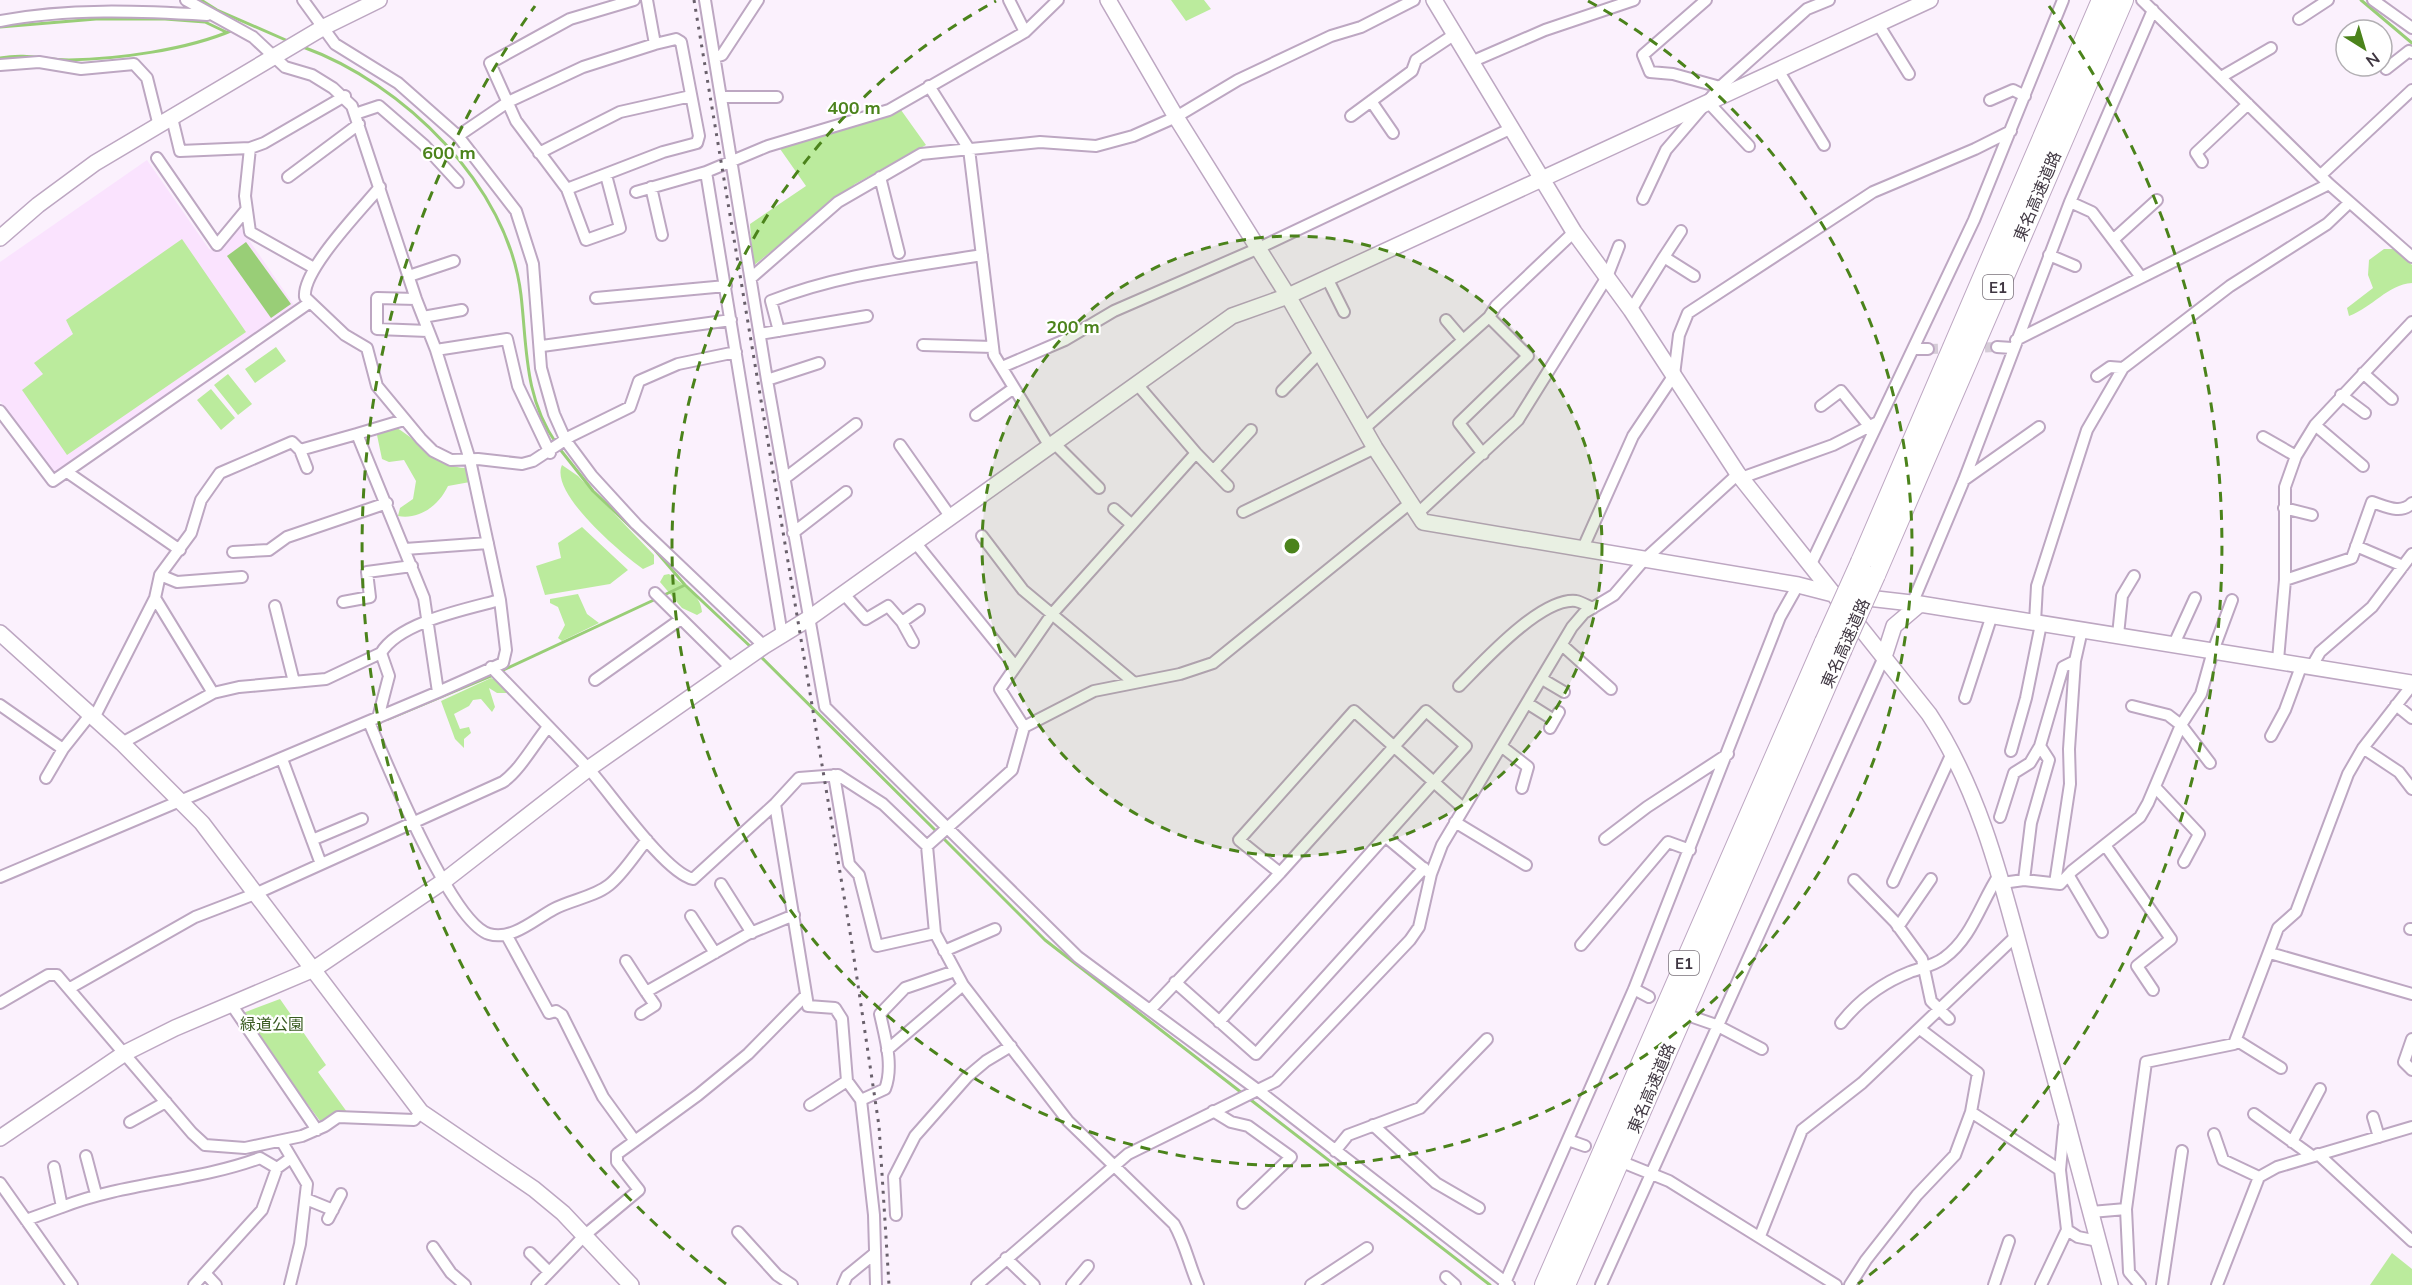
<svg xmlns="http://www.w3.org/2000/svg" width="2412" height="1285" viewBox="0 0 2412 1285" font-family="Mulish,'Noto Sans JP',sans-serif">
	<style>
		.built { fill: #fae3fe }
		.green { fill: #bbeb9d }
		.water { fill: #99ce77 }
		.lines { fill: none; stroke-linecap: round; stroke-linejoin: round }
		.stream { stroke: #99ce77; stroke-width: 3 }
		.street-tunnel { stroke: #d5ccd7; stroke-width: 10; stroke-dasharray: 10 5; stroke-linecap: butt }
		.street-casing { stroke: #bda7c2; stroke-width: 14 }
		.secondary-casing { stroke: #bda7c2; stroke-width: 18 }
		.highway-casing { stroke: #bda7c2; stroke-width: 22 }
		.street { stroke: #fff; stroke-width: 10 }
		.secondary { stroke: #fff; stroke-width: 15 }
		.highway { stroke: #fff; stroke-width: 20 }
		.rail { stroke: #69606b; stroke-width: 3; stroke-dasharray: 3 6; stroke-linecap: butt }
		.highway-bridge-casing { stroke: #bda7c2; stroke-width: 22; stroke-linecap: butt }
		.highway-bridge { stroke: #fff; stroke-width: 20 }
		.ring { fill: none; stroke: #4b831b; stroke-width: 3; stroke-dasharray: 10 8 }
		.labels { text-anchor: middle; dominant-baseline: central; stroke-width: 4.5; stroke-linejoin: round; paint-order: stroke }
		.shield { fill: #fff; stroke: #79727a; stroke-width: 1.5 }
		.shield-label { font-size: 15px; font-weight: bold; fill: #3f3641 }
		.street-label { font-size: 16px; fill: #3f3641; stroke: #fff }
		.park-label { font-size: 16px; fill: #395b21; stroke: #fff }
		.centre { fill: #4b831b; stroke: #fff; stroke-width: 3 }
		.ring-label { font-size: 18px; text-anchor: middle; font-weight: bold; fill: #4b831b; stroke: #fff; stroke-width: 4.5; stroke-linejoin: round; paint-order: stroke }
	</style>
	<rect width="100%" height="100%" fill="#fbf1fd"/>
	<path class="built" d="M 147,160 L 209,249 L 218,252 L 240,227 L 296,308 L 54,473 L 0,401 L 0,262 Z"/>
	<path class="green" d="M 1171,0 L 1204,0 L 1211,9 L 1186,21 Z
		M 901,110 L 926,145 L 855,184 L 753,266 L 750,224 L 806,186 L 778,146 Z
		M 182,239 L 246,332 L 67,455 L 22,390 L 43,374 L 34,363 L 73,334 L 66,320 Z
		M 2384,249 L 2397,249 L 2412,265 L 2412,283 C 2387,285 2373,307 2349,316 L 2347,308 L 2373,288 L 2368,275 L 2369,260 Z
		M 276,347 L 286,361 L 255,383 L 245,369 Z
		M 228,374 L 252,404 L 238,415 L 214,385 Z
		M 211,389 L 235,418 L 221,430 L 197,400 Z
		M 397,428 C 421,442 438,469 468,468 L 470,482 L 448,486 C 439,505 420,520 398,516 L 400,508 L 413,499 L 416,481 L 404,460 L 389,462 L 382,459 L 377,435 L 382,430 Z
		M 562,465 L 578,476 L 654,555 L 654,564 L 643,569 C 622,554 549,493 562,465 Z
		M 582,527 L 628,570 L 610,584 L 545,595 L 536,566 L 561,558 L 558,543 Z
		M 669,574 C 682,585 701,594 702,612 L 697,615 L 682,608 L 660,582 L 664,575 Z
		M 578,594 L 587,614 L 599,623 L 562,641 L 558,638 L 565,625 L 558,607 L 550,603 L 550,599 Z
		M 491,678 L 496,680 L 508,693 L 497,693 L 489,688 L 495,707 L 492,712 L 481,699 L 473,700 L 469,706 L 454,714 L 460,729 L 469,727 L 471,733 L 464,739 L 464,748 L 455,739 L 441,701 Z
		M 280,999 L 326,1065 L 318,1072 L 347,1112 L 323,1125 L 243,1017 L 243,1013 Z
		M 2392,1253 L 2412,1269 L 2412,1285 L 2370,1285 Z"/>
	<path class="water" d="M 246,242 L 291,304 L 271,318 L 227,256 Z"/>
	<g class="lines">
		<path class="stream" d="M 201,0 L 217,10 L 288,41
			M 2361,0 L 2412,43
			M 0,27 L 96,19 L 165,19 L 205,22 L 226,32
			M 303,47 C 403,83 508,185 521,295 C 527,347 524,397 556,443
			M 0,58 C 28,53 43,60 69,60 C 118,59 187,50 233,30
			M 559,448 L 593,491 L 655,550 L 685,585 L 752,648
			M 662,596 L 685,585
			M 759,655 L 937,832
			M 499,672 L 656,599
			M 388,719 L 493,675
			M 942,837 L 1045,940 L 1242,1093
			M 1247,1097 L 1490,1285"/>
		<path class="street-tunnel" d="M 1970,348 L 1997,347
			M 1928,349 L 1955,348"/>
		<g class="street-casing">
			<path id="street" d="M 303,0 L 335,44 L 398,83 L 458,136 L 516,211 L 533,264 L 541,368 L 554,414 L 566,441 L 592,476 L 636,524 L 764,646
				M 705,0 L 767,380 L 825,707 L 1078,957 L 1259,1091 L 1509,1285
				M 1009,0 L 1025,32
				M 1706,0 L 1643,55 L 1650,72 L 1673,74 L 1720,87
				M 2142,0 L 2329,184 L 2412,257
				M 2373,0 L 2412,28
				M 2299,19 L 2328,0
				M 0,21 C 68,8 139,11 207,15
				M 1878,24 L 1909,74
				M 715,57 L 722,55 L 758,0
				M 1471,62 L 1545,30 L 1634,0
				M 0,65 L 39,62 L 81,69 L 134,64 L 147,78 L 159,126
				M 2386,69 L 2409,51 L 2412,53
				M 1778,70 L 1824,145
				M 2221,77 L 2271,48
				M 929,86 L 969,149 L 994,355 L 1049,445
				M 721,97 L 777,97
				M 1990,100 L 2013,90 L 2025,96
				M 1371,101 L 1393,133
				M 1708,102 L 1749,146
				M 355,114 L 379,106 L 424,145 L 458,182
				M 1351,116 L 1412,71 L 1416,60 L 1455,34
				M 172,118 L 180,151 L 250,148 L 264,143 L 345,96
				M 458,136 L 508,102 L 583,67 L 655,44 L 647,0
				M 250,148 L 245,196 L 250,232 L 314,268
				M 539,153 L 620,112 L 691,96
				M 157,158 L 217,245 L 246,210
				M 2202,162 L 2196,153 L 2248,104
				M 706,172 L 782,635
				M 606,175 L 620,228 L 586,240 L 567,189 L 516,121 L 490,63 L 570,19 L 634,0
				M 2321,175 L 2412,90
				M 288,177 L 359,124
				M 880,177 L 899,253
				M 380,187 C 362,209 302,270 305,297 L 345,335 L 367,348 L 377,386 L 421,439 L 433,451 L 451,460 L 478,459 L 522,464 L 533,461 L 571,436 L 630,407 L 639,381 L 678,364 L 736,352
				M 651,187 L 662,235
				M 567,189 L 663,152 L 697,143 L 699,136 L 681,42 L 676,39 L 655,44
				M 636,192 L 706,172 L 768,146 L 889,110 L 1025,32 L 1058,0
				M 1643,199 L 1666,150 L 1720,87 L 1807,9 L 1829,0
				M 2070,202 L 2092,212 L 2141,277
				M 2114,239 L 2157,200
				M 2049,255 L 2075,266
				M 1664,257 L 1681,231
				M 409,276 L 454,261
				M 751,278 L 838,202 L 921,154 L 1040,142 L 1096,146 L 1133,136 L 1176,117 L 1238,80 L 1331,36 L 1361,27 L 1414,0
				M 1327,278 L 1344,312
				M 596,298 L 726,286
				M 416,299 L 377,298 L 377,329 L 428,331
				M 1631,310 L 1664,257 L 1694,276
				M 423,317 L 462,310
				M 1446,320 L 1463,340
				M 779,331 L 771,301 C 839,274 910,267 982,255
				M 760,334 L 867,316
				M 2016,340 L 2329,184
				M 923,345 L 993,347
				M 542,346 L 731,320
				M 1997,347 L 2012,348
				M 1913,349 L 1928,349
				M 436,350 L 507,339 L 518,386 L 550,453
				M 1002,367 L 1065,340 L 1114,311 L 1259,248 L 1512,128
				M 2363,373 L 2392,399
				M 2097,376 L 2110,367 L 2123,368
				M 767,380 L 819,363
				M 1136,383 L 1196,453 L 1228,486
				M 1282,391 L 1321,351
				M 2341,395 L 2365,413
				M 1821,406 L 1841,391 L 1869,426
				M 0,411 L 53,481 L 309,303
				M 976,415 L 1014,388
				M 2315,425 L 2363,466
				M 1366,427 L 1489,317 L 1496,306 L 1574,232
				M 357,434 L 404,420
				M 2263,437 L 2296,456
				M 1053,442 L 1099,488
				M 900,445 L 950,516
				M 300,450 L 307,468
				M 1483,454 L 1459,423 L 1528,356 L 1489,317
				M 1215,469 L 1251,430
				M 67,472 L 180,550
				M 1741,478 L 1833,445 L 1878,422
				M 784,479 L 856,424
				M 1964,480 L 2039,427
				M 2284,508 L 2312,515
				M 1114,509 L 1131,524
				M 1243,512 L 1375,448
				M 1417,514 L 1518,420 L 1607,277 L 1619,246
				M 793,533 L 846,492
				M 982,536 L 1023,590 L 1132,681
				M 914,541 L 1015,666
				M 2356,546 L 2403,566
				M 1583,548 L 1633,436 L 1674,375 L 1679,335 L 1688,313 L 1873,192 L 1975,149 L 2011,131
				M 405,549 L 488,543
				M 233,552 L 269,550 L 287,537 L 387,503
				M 1811,564 L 1974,220 L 2063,0
				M 160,575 L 177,582 L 242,577
				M 2285,580 L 2352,558 L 2372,502 C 2385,506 2401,515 2412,503
				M 655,593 L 731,668
				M 843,593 L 866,619 L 888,606 L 902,622 L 919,610
				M 155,598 L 213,693
				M 343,602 L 370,597 L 367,572 L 412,566
				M 1912,604 L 1964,480 L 2070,202 L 2153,10
				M 275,606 L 294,682
				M 902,622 L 913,642
				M 2035,622 L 2037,586 L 2087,430 L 2123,368 L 2230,286 L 2327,224 L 2349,203
				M 2118,635 L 2122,596 L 2134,576
				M 2174,644 L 2195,598
				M 1562,645 L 1611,689
				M 2278,660 L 2285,580 L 2285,487 L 2296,456 L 2315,425 L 2412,322
				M 2312,666 L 2320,652 L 2372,607 L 2412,554
				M 491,667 C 523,700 555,733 587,767 C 610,792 664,872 693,879 L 775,804 L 799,778 L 838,775 L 883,804 L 927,846 L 935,933 L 963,985 L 1068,1121 L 1174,1224 C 1185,1243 1189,1264 1198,1285
				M 1542,679 L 1564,692
				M 595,680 L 681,619
				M 1459,686 C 1482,663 1541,597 1576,601 C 1581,602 1588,606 1593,608
				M 1965,698 L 1992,615
				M 1527,703 L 1554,720
				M 0,705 L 63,749
				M 2396,705 L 2412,718
				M 2132,706 L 2168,715 L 2181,725 L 2210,763
				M 94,718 L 155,598 L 160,575 L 191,533 L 201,500 L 220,473 L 292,442 L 300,450 L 357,434 L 424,598 L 438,692
				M 378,718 L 389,676 L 381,653
				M 369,722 C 386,762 451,923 489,934 C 512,941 535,919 554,909 C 571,900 594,897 609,885 C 623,874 635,854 647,840
				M 1024,727 L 1000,689 L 1052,614 L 1196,453
				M 1550,728 L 1559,712
				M 2271,736 L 2285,710 L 2302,664
				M 122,743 L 213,693 L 239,687 L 326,679 L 381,653 C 399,622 467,609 500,600
				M 1501,746 L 1528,767 L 1522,788
				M 2363,748 L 2399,772 L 2412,789
				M 2011,751 L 2026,698 L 2041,624
				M 282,759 L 321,864
				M 834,775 L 849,864 L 859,875 L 877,946 L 935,933
				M 46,778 L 63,749 L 90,715
				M 2155,787 L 2199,834 L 2184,862
				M 775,804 L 808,1006 L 835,1008 L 842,1019 L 847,1081 L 810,1105
				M 2000,817 L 2014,773 L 2030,763 L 2040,746 L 2063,667 L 2075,661 L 2082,630
				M 1455,822 L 1526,865
				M 1386,837 L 1428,872
				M 1605,839 L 1647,807 L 1728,754
				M 312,840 L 362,819
				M 2105,845 L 2171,939 L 2137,966 L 2153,990
				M 927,846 L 1012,770 L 1024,727 L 1094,691 L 1180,674 L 1213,663 L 1409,504
				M 1280,873 L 1239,840 L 1354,711 L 1463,808
				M 2069,876 L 2102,932
				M 0,877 L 438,692 L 503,663 L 506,650 L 500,600 L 470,460 L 436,350 L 416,299 L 352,106 L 333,88 L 312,75 L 285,67 L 253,37 L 186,0
				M 1854,880 L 1895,922 L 1922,959 L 1931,1001 L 1949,1019
				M 2024,880 L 2031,823 L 2049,760 L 2040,746
				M 1893,882 L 1952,753
				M 2002,883 L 2024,880 L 2060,884 L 2072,871 L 2140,817 L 2148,803 L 2181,725 L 2201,694 L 2213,651 L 2232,600
				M 2055,883 L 2070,784 L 2069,749 L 2075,661
				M 721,884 L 752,933
				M 691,916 L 715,953
				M 1898,927 L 1931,879
				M 2410,929 L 2412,929
				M 507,936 L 549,1013 L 556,1011 L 562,1015 L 603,1097 L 635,1141
				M 1581,945 L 1668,842 L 1690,850
				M 944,951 L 995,929
				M 2270,953 L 2412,994
				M 626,961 L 646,992 L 748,934 L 794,915
				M 1175,982 L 1256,1054 L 1424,868
				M 70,988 L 195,917 L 255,894 L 503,782 C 520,770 534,744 548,727
				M 1634,989 L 1649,997
				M 0,1003 L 48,975 L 57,975 L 192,1133 L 205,1145 L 245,1148 L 302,1136 L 325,1126 L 338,1117 L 414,1120 L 421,1112
				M 231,1004 L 317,1130
				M 1150,1010 L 1280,873 L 1426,711 L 1466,746 L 1219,1022
				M 641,1014 L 655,1005 L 646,992
				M 1690,1016 L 1716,1025 L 1762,1049
				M 1841,1023 C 1860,999 1882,983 1910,972 C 1921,968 1935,965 1944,958 C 1972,938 1981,902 1999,875
				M 1920,1029 L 1978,1073 L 1971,1112 L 2060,1170
				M 2412,1039 L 2404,1062 L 2412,1070
				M 2236,1040 L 2281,1068
				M 887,1050 L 963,985
				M 847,1081 L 861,1100 L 874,1215 L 876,1285
				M 861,1100 L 885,1089 C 894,1066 885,1037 880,1014 L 905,988 L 955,971
				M 1213,1111 L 1231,1122 L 1248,1126 L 1291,1157 L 1243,1203
				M 2254,1114 L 2312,1156
				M 2373,1117 L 2379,1137
				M 130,1122 L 166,1102
				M 1373,1125 L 1436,1183 L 1479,1208
				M 2064,1127 L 2060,1170 L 2067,1230 L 2078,1237 L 2098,1241
				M 2214,1134 L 2223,1160 L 2259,1177
				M 1568,1140 L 1585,1146
				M 282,1142 L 307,1184 L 300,1244 L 290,1285
				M 2292,1142 L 2320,1089
				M 1335,1151 L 1348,1135 L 1420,1108 L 1487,1039
				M 2318,1154 L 2412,1241
				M 86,1156 L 96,1194
				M 1627,1164 L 1669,1181 L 1836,1285
				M 0,1183 L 72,1285
				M 306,1199 L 333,1210
				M 62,1207 C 126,1182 195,1182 260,1158 L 277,1168
				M 2091,1212 L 2126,1209
				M 896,1215 L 894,1177 L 915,1136 L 967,1077 L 986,1061 L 1011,1046
				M 328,1219 L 341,1194
				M 26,1220 L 62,1207 L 54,1167
				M 738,1232 L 777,1275 L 792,1285
				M 1760,1236 L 1802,1130 L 1862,1083 L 2016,936
				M 433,1247 L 451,1273 L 465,1285
				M 530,1253 L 549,1272
				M 1006,1258 L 1034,1285
				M 205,1273 L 216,1285
				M 1446,1277 L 1455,1285
				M 194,1285 L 262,1210 L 277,1168 L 291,1158
				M 537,1285 L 585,1235 L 639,1190 L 617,1162 L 617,1154 L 698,1095 L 748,1054 L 806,995
				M 843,1285 L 847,1276 L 874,1254
				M 977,1285 L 1128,1154 L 1276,1081 L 1410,940 L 1419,927 L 1431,874 L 1442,845 L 1572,627 L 1584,613 L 1614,595 L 1644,560 L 1738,474
				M 1072,1285 L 1088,1266
				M 1311,1285 L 1367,1248
				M 1504,1285 L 1634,989 L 1780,617 L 1798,585
				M 1601,1285 L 1884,657
				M 1850,1285 L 1866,1260 L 1917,1195 L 1955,1155 L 1971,1112
				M 1994,1285 L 2009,1241
				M 2041,1285 L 2067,1230
				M 2140,1285 L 2129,1272 L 2126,1209 L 2146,1062 L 2234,1044 L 2278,928 L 2296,912 L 2348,774 L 2363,748 L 2412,685
				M 2162,1285 L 2182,1151
				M 2217,1285 L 2259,1177 L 2277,1167 L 2412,1127"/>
		</g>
		<g class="secondary-casing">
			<path id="secondary" d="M 1108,0 L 1176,117 L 1288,296 L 1375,448 L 1423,522 L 1798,585 L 1833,594 L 1920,604 L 2412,683
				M 1434,0 L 1574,232 L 1631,310 L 1738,474 L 1929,714 C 1984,797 2005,896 2031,990 C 2058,1088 2084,1187 2110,1285
				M 0,238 L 38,205 L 95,163 L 324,27 L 379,0
				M 0,633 L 122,743 L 202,823 L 421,1112 L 534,1189 L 563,1213 L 631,1285
				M 1884,657 L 1894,626 L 1920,604
				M 0,1138 L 125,1053 L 175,1028 L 314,969 L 444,881 L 588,769 L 764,646 L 808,619 L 1232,316 L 1288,296 L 1930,0"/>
		</g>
		<g class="highway-casing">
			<path id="highway" d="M 1861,562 L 2102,0
				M 1875,575 L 2123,0
				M 1545,1285 L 1825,642
				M 1565,1285 L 1841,651"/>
		</g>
		<use href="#street" class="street"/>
		<use href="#secondary" class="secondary"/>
		<use href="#highway" class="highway"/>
		<path class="rail" d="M 694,0 L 851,938 L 879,1126 L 889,1285"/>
		<g class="highway-bridge-casing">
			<path id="highway-bridge" d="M 1825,642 L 1861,562
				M 1841,651 L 1875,575"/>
		</g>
		<use href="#highway-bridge" class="highway-bridge"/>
	</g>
	<circle cx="1292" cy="546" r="310" fill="#4b831b" fill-opacity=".12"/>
	<g class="ring">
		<circle cx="1292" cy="546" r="310"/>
		<path d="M1588 1A620 620 0 1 1 996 1"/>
		<path d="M726 1284A930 930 0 0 1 535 6M2049 6A930 930 0 0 1 1858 1284"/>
	</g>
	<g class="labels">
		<g class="shield">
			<rect x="1983" y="275" width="30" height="24" rx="4.5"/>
			<rect x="1669" y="951" width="30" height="24" rx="4.5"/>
		</g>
		<g class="shield-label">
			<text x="1998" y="287">E1</text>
			<text x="1684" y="963">E1</text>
		</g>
		<g class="street-label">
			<text transform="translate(2037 196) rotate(-67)">東名高速道路</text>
			<text transform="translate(1845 643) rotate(-66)">東名高速道路</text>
			<text transform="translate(1651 1088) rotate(-67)">東名高速道路</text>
		</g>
		<g class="park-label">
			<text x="272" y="1024">緑道公園</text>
		</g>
	</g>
	<circle cx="1292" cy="546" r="9" class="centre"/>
	<g class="ring-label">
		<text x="854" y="114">400 m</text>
		<text x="449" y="159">600 m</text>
		<text x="1073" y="333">200 m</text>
	</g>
	<g transform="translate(2364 48) rotate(143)"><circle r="28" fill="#ffffff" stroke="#b2afb3" stroke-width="1.5"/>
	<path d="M0-4.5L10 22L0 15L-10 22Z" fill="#4b831b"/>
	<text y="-9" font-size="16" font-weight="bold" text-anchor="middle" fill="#3f3641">N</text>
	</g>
</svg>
